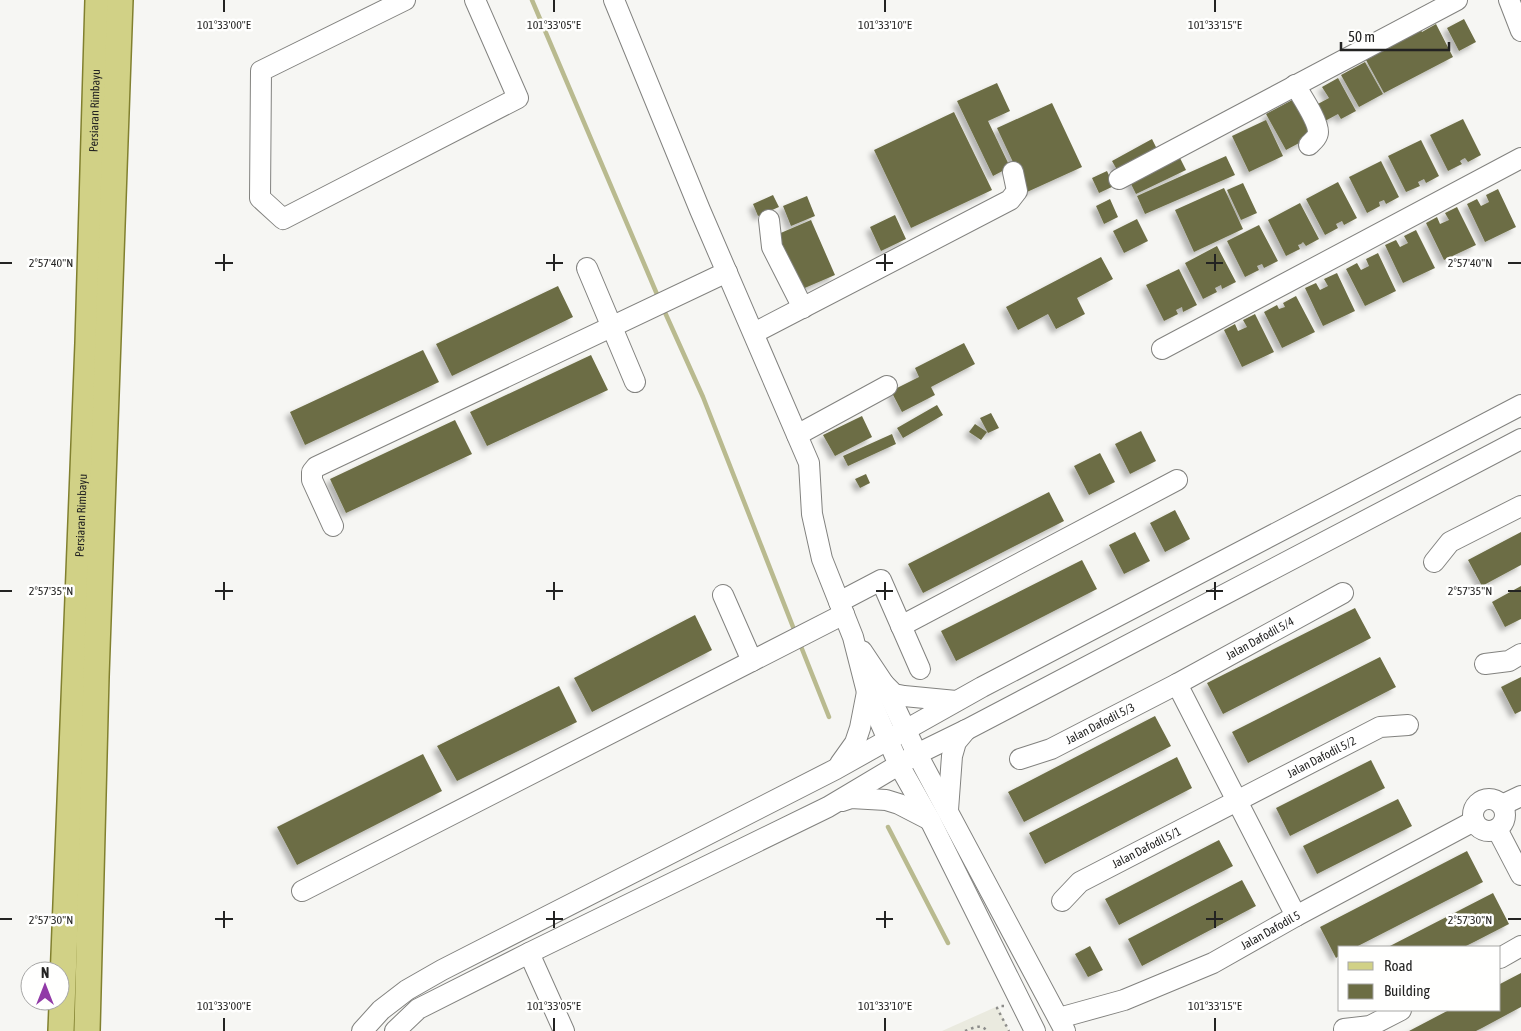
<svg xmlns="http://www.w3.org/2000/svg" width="1521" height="1031" viewBox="0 0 1521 1031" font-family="'Asap Condensed',sans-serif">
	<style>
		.built { fill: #eaeadf }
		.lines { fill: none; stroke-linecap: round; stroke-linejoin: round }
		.stream { stroke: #b9ba8f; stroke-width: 4.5 }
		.building { fill: #6c6d44; filter: url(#shadow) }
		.minor-casing { stroke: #82827f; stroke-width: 22 }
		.major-casing { stroke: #81802f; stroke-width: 28 }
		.path { stroke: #8c8c8a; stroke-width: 2.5; stroke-dasharray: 2.5 4; stroke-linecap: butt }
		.minor { stroke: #fff; stroke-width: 20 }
		.major { stroke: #d1d186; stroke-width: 25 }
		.ticks { fill: none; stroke: #232322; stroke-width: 2 }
		.labels { text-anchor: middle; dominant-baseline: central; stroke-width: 5; stroke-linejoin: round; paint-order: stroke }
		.street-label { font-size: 12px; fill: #232322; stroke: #fffffe }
		.ticks-label { font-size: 12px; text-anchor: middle; fill: #232322; stroke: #fffffe; stroke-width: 5; stroke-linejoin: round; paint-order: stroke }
	</style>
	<defs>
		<filter id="shadow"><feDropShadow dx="-4.5" dy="4.5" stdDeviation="2.5" flood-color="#0004"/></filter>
	</defs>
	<rect width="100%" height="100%" fill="#f6f6f3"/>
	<path class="built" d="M 998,1006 L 1009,1031 L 942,1031 Z"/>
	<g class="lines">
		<path class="stream" d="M 532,0 L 659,299
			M 663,308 L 703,397 L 795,632
			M 800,644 L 829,717
			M 888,827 L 948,943"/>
	</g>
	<path class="building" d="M 1464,19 L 1476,42 L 1459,51 L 1447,28 Z
		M 1417,23 L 1422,32 L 1436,24 L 1453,57 L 1384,93 L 1366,60 L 1396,44 L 1392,36 Z
		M 1365,62 L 1383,94 L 1359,107 L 1341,75 Z
		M 1338,78 L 1356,111 L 1341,119 L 1338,114 L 1325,121 L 1316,105 L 1329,98 L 1322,87 Z
		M 997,83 L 1010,111 L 988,121 L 1010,167 L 993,176 L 957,101 Z
		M 1294,99 L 1314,135 L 1286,150 L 1266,114 Z
		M 1052,103 L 1082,167 L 1027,192 L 997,128 Z
		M 954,112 L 992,190 L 911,228 L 874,150 Z
		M 1463,119 L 1481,155 L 1468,162 L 1465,158 L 1463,159 L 1460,161 L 1462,164 L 1448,171 L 1430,135 Z
		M 1266,120 L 1283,156 L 1249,172 L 1232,136 Z
		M 1152,139 L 1159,153 L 1120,175 L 1112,161 Z
		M 1421,140 L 1439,176 L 1426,183 L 1424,179 L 1418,182 L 1420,186 L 1406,192 L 1388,156 Z
		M 1178,154 L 1186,170 L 1136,194 L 1128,178 Z
		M 1226,156 L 1235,175 L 1145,214 L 1137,196 Z
		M 1381,161 L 1399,197 L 1386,204 L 1384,200 L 1379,202 L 1380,206 L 1367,213 L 1349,177 Z
		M 1107,171 L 1114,186 L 1099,193 L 1092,178 Z
		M 1338,182 L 1357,218 L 1344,225 L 1342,221 L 1336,224 L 1338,228 L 1325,235 L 1306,199 Z
		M 1243,183 L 1257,213 L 1241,220 L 1227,190 Z
		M 1224,188 L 1243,229 L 1194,252 L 1175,210 Z
		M 1498,189 L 1516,227 L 1485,242 L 1467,204 L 1477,199 L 1481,206 L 1489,202 L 1486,195 Z
		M 773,195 L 779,207 L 758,216 L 753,204 Z
		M 807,196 L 815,216 L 791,226 L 783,206 Z
		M 1110,199 L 1118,217 L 1104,224 L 1096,206 Z
		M 1300,203 L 1319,239 L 1306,246 L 1303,242 L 1301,244 L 1298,245 L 1300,249 L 1286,256 L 1268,220 Z
		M 1457,207 L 1476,245 L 1444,260 L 1426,223 L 1437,217 L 1440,224 L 1449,220 L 1445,213 Z
		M 895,215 L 906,239 L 881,251 L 870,227 Z
		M 1137,219 L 1148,241 L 1124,253 L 1113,231 Z
		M 811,220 L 835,275 L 800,290 L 776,235 Z
		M 1259,225 L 1278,261 L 1264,268 L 1262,264 L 1257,266 L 1259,270 L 1245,277 L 1227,241 Z
		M 1416,230 L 1435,268 L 1403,283 L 1385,245 L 1396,240 L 1400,247 L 1408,243 L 1404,236 Z
		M 1217,246 L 1236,282 L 1222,289 L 1221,285 L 1215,288 L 1217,292 L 1203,299 L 1185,263 Z
		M 1378,253 L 1396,291 L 1365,306 L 1346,269 L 1357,263 L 1361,270 L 1369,266 L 1366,259 Z
		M 1101,257 L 1113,279 L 1077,298 L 1085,314 L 1056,329 L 1048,314 L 1018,330 L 1006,307 Z
		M 1179,269 L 1197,305 L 1183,312 L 1182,307 L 1176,310 L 1178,314 L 1164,321 L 1146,285 Z
		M 1337,273 L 1355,311 L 1323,326 L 1305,288 L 1316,283 L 1320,290 L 1328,286 L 1324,279 Z
		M 558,286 L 573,317 L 452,376 L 436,344 Z
		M 1296,296 L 1315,332 L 1282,348 L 1264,312 L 1277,305 L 1279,309 L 1285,307 L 1283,303 Z
		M 1255,314 L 1274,352 L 1242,367 L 1224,330 L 1235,324 L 1238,331 L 1247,327 L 1243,320 Z
		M 964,343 L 975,364 L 931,387 L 935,395 L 902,412 L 891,391 L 919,377 L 915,368 Z
		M 423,350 L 439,382 L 305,445 L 290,412 Z
		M 591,355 L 608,390 L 487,446 L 470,412 Z
		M 937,405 L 943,415 L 903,438 L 897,428 Z
		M 991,413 L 999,428 L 988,433 L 980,418 Z
		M 862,416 L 872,437 L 835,456 L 823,435 Z
		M 455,420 L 472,454 L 346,513 L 330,479 Z
		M 975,424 L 987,432 L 981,440 L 969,432 Z
		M 1141,431 L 1156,461 L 1130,474 L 1115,444 Z
		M 892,434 L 896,444 L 848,466 L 843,456 Z
		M 1100,453 L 1115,482 L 1089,495 L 1074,466 Z
		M 866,474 L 870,483 L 860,488 L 855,479 Z
		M 1049,492 L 1064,521 L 923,593 L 908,564 Z
		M 1175,510 L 1190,539 L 1165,552 L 1150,523 Z
		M 1135,532 L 1150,561 L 1124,574 L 1109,545 Z
		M 1521,532 L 1521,565 L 1482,586 L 1468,560 Z
		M 1082,560 L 1097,589 L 956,661 L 941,631 Z
		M 1521,586 L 1521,619 L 1505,627 L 1492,602 Z
		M 1355,608 L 1371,638 L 1223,714 L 1207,683 Z
		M 695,615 L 712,650 L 592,712 L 574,678 Z
		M 1380,657 L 1396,687 L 1248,763 L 1232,732 Z
		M 1521,677 L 1521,711 L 1515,714 L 1501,687 Z
		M 559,686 L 577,722 L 457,781 L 437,746 Z
		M 1155,716 L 1171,746 L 1024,822 L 1008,792 Z
		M 423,754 L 442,791 L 297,865 L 277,827 Z
		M 1177,757 L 1192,788 L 1045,864 L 1029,833 Z
		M 1371,760 L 1385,788 L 1290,836 L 1276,808 Z
		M 1398,799 L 1412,826 L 1317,874 L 1303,846 Z
		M 1219,840 L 1233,866 L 1119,925 L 1105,899 Z
		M 1467,851 L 1483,882 L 1356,947 L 1340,947 L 1340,955 L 1336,958 L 1320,927 Z
		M 1242,880 L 1256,906 L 1142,966 L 1128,939 Z
		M 1493,893 L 1509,924 L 1476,941 L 1464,947 L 1388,947 Z
		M 1090,946 L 1103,970 L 1088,977 L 1075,954 Z
		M 1521,973 L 1521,1007 L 1482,1028 L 1476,1031 L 1409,1031 L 1449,1010 L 1500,1010 L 1500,984 Z"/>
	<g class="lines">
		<g class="minor-casing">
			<g id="minor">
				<path d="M 405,0 L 261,71 L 260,198 L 283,219 L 518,98 L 475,0"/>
				<path d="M 614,0 L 700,210 L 809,463 L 812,514 L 822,559 L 853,637 L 867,692 L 899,765 L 930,820 L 1035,1031"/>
				<path d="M 1509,0 L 1521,31"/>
				<path d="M 1295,85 C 1301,96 1318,120 1318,132 C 1318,137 1313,141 1309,145"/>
				<path d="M 1119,179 L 1457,0"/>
				<path d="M 769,220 L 772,247 L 803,308"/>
				<path d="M 587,268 L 635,382"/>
				<path d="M 754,333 L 1010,200 L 1017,191 L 1013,172"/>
				<path d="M 1162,349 L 1521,158"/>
				<path d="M 797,435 L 887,386"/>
				<path d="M 333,526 L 312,480 L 312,472 L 316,467 L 727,272"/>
				<path d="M 1434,562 L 1450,542 L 1521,506"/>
				<path d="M 723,595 L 752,661"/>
				<path d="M 839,602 L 881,580 L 920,669"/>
				<path d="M 901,626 L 1177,480"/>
				<path d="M 862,651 L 884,684 L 917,754 L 1065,1031"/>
				<path d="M 1485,664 L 1509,661 L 1521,654"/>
				<path d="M 884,684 L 894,694 L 904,696 L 956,701"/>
				<path d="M 1177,684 L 1296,916"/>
				<path id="s1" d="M 1020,759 L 1051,749 L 1177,684 L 1343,593"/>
				<path d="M 840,764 L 855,743 L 860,728 L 867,692"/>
				<circle cx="1489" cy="815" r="16"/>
				<path d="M 842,801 L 851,798 L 886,800 L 899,804 L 930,820"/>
				<path d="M 1502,805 L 1521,796"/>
				<path d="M 948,810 L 952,756 L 956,742 L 966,730"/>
				<path d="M 1497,829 L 1521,875"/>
				<path d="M 302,891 L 844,614"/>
				<path id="s2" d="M 1062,901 L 1080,882 L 1380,727 L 1408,725"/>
				<path d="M 529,953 L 564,1031"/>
				<path d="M 1500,958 L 1521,946"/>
				<path id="s3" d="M 1059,1018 L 1124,1000 L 1213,963 L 1296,916 L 1474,821"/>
				<path d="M 1344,1029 L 1370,1026 L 1401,1010"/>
				<path d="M 362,1031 L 381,1010 L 407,990 L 442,970 L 836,769 L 982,687 L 1521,405"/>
				<path d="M 395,1031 L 418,1009 L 529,953 L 828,807 L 917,754 L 966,730 L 1521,439"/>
			</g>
		</g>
		<g class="major-casing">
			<g id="major">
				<path id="s4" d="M 61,1031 L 88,343 L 98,0"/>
				<path d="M 87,1031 L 96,677 L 120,0"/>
			</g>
		</g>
		<path class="path" d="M 1004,1006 L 1000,1006 L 997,1008 L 1009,1031
			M 965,1031 C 973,1028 981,1023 987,1031"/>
		<use href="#minor" class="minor"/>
		<use href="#major" class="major"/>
	</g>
	<path class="ticks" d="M 224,0 L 224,12M 554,0 L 554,12M 885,0 L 885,12M 1215,0 L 1215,12M 224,254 L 224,271M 554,254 L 554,271M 885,254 L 885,271M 1215,254 L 1215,271M 0,263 L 12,263M 215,263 L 233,263M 546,263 L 563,263M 876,263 L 893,263M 1206,263 L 1223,263M 1508,263 L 1521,263M 224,582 L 224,600M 554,582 L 554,600M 885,582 L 885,600M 1215,582 L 1215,600M 0,591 L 12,591M 215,591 L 233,591M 546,591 L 563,591M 876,591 L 893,591M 1206,591 L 1223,591M 1508,591 L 1521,591M 224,911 L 224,928M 554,911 L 554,928M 885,911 L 885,928M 1215,911 L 1215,928M 0,919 L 12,919M 215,919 L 233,919M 546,919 L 563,919M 876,919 L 893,919M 1206,919 L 1223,919M 1508,919 L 1521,919M 224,1018 L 224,1031M 554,1018 L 554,1031M 885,1018 L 885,1031M 1215,1018 L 1215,1031"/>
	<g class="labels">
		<g class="street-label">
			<text stroke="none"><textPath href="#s4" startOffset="921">Persiaran Rimbayu</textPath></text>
			<text stroke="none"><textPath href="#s4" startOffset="516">Persiaran Rimbayu</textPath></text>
			<text stroke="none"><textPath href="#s1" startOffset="269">Jalan Dafodil 5/4</textPath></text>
			<text stroke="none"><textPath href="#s1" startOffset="88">Jalan Dafodil 5/3</textPath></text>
			<text stroke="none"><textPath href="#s2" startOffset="298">Jalan Dafodil 5/2</textPath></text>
			<text stroke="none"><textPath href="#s2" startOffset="101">Jalan Dafodil 5/1</textPath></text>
			<text stroke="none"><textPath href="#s3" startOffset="230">Jalan Dafodil 5</textPath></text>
		</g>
	</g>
	<g class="ticks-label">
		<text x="224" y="29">101°33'00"E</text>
		<text x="554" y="29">101°33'05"E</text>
		<text x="885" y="29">101°33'10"E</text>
		<text x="1215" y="29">101°33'15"E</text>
		<text x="51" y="267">2°57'40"N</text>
		<text x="1470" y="267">2°57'40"N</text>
		<text x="51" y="595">2°57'35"N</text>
		<text x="1470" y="595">2°57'35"N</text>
		<text x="51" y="924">2°57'30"N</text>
		<text x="1470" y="924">2°57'30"N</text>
		<text x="224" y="1010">101°33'00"E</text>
		<text x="554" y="1010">101°33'05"E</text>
		<text x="885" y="1010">101°33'10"E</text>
		<text x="1215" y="1010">101°33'15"E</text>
	</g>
	<rect x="1338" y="946" width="162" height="65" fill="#fffffe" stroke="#a7a7a6"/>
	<rect x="1348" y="962" width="25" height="8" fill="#d1d186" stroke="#a7a7a6"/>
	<text x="1384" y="971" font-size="15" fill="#232322">Road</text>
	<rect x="1348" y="984" width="25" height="15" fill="#6c6d44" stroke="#a7a7a6"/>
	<text x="1384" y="996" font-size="15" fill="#232322">Building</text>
	<g transform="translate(45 986)"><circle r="24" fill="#fffffe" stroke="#a7a7a6"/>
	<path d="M0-4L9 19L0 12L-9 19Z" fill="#913aa7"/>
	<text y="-8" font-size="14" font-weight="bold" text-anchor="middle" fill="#232322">N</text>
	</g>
	<path d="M1341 42v8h108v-8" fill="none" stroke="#232322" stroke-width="2.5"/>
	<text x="1348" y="42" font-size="15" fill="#232322" stroke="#fffffe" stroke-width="4" paint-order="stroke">50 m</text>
</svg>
